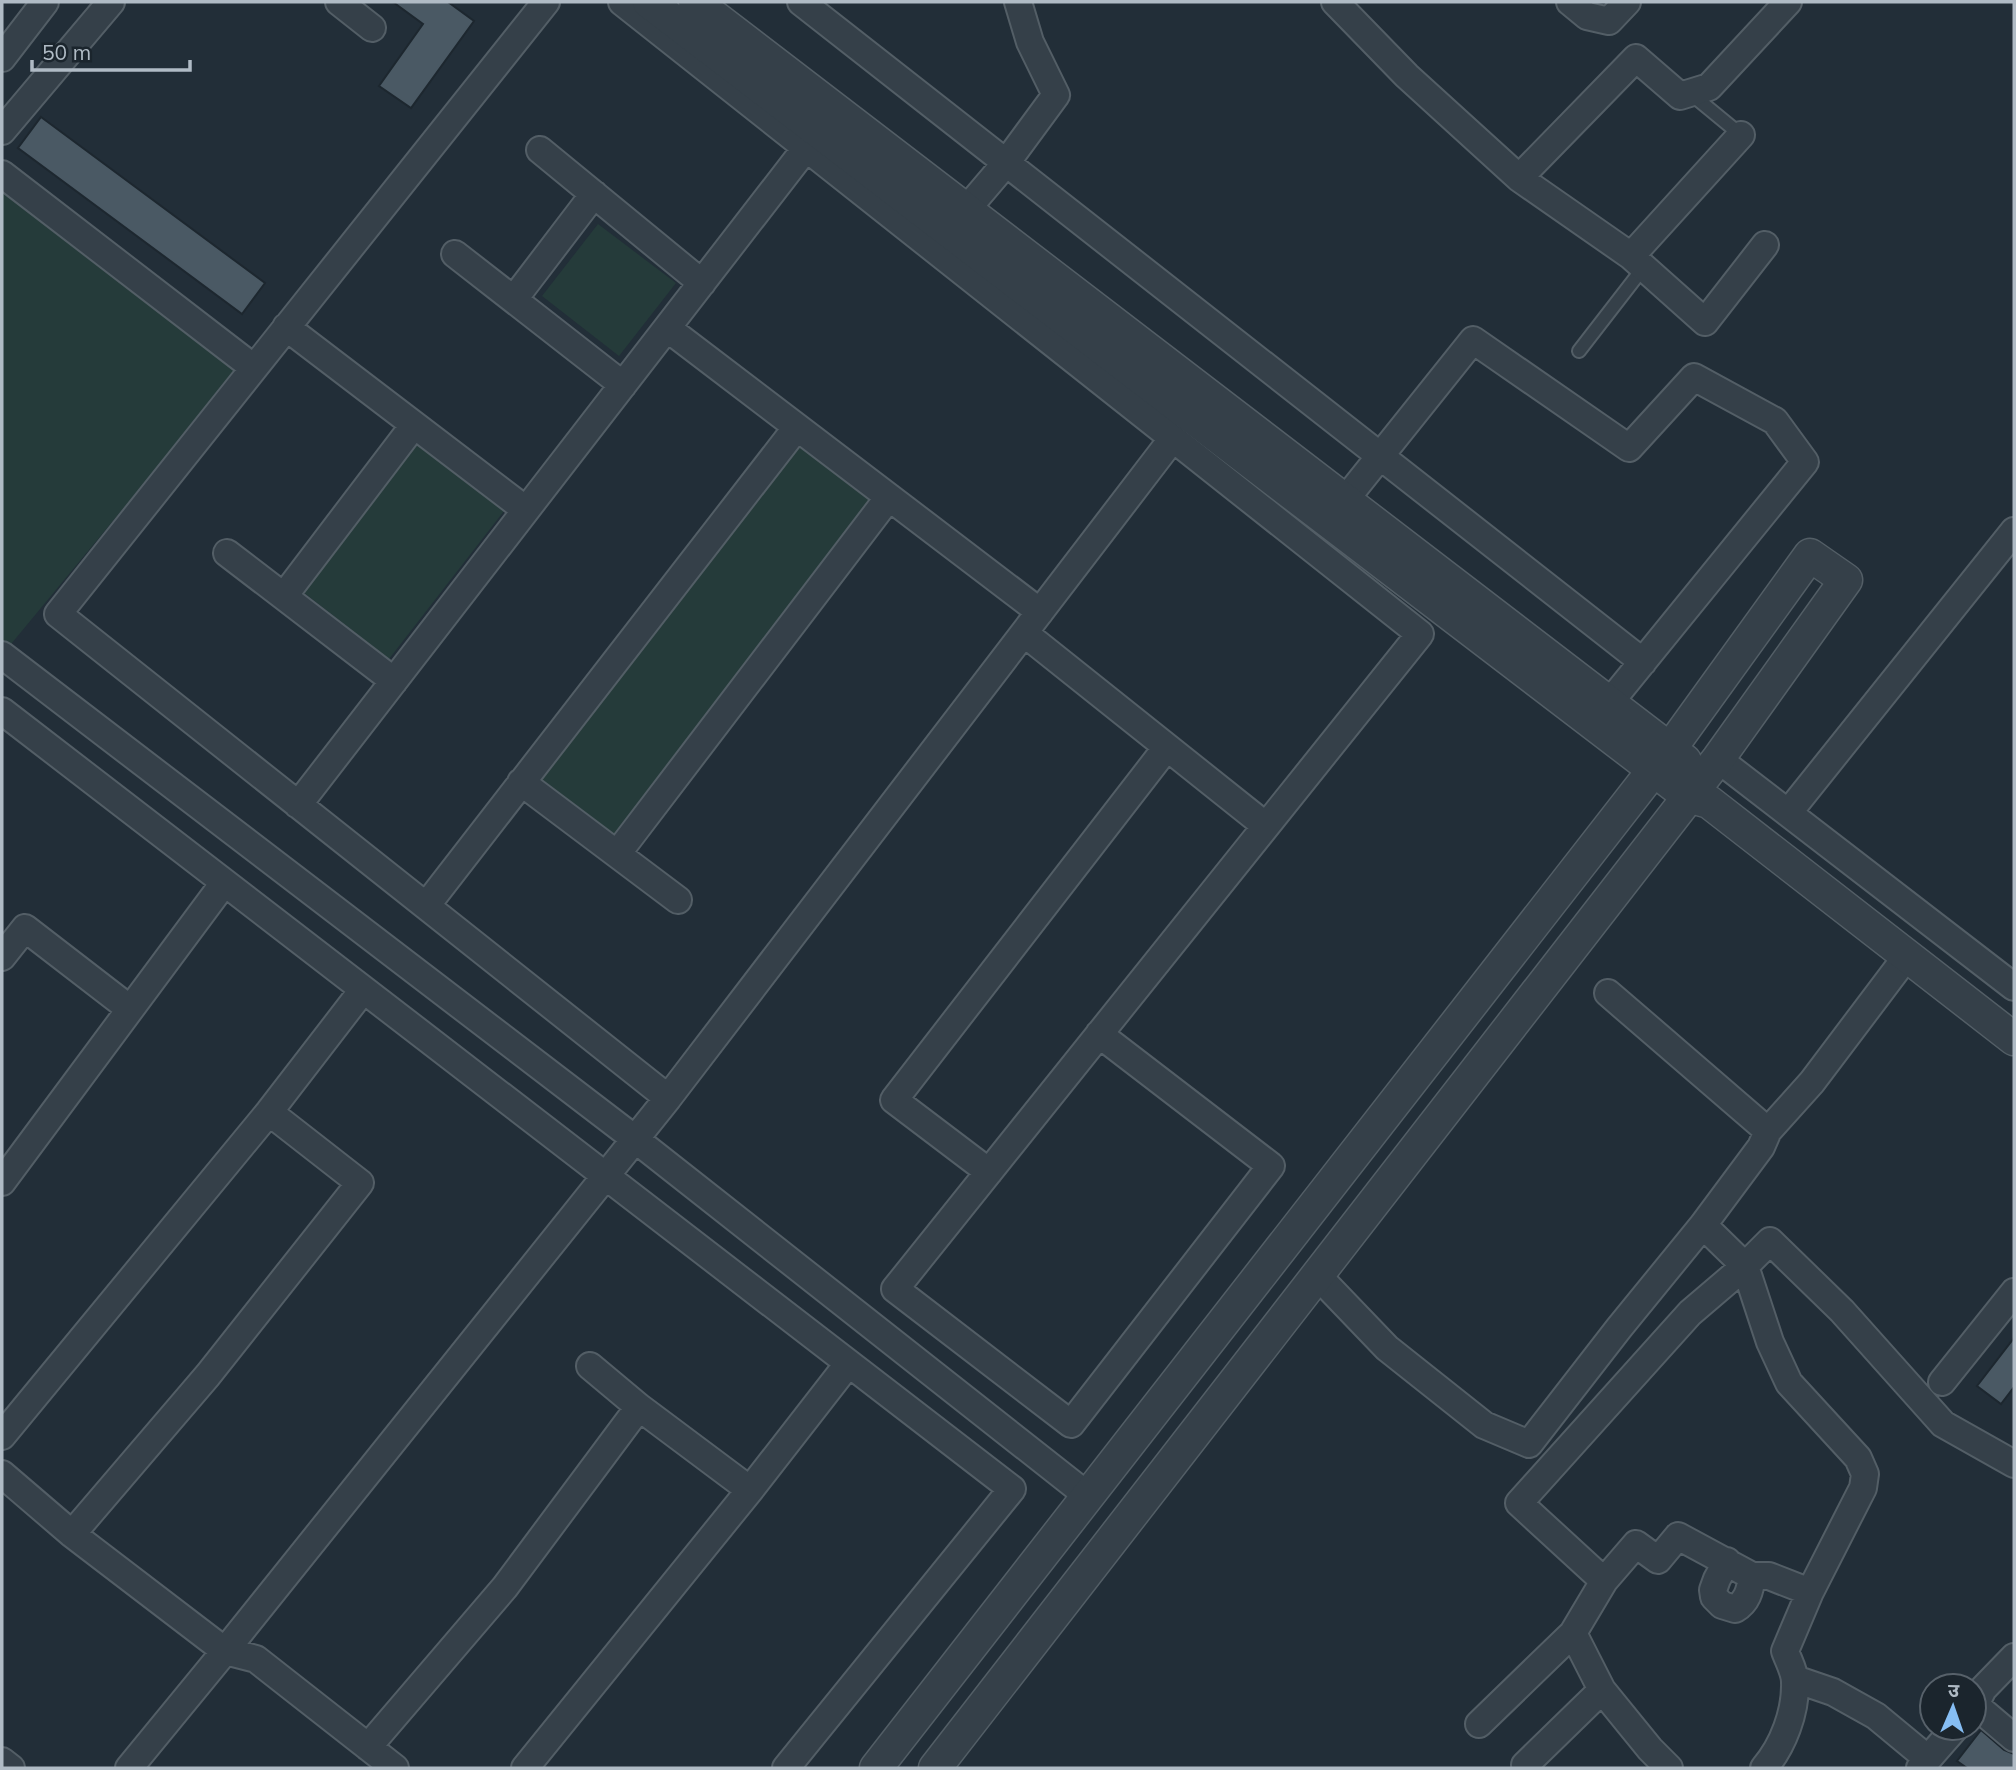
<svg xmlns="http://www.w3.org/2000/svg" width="2016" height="1770" viewBox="0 0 2016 1770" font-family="Mulish,'Noto Sans Devanagari',sans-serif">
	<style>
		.green { fill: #253b3a }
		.building { fill: #4a5964; stroke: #1d272f; stroke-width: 2 }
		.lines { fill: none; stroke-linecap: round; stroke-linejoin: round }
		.service-casing { stroke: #535e66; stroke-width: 16 }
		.minor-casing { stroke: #535e66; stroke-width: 30 }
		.tertiary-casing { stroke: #535e66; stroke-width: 35 }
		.service { stroke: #354049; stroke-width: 12 }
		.minor { stroke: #354049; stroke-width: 26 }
		.tertiary { stroke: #354049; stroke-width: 32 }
	</style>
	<rect width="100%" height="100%" fill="#222e38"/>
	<path class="green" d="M 2,180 L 247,359 L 2,655 Z
		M 598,224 L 676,283 L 619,356 L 542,296 Z
		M 796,443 L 873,501 L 615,837 L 538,779 Z
		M 418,444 L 504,511 L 389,659 L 303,592 Z"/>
	<path class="building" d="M 393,2 L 448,2 L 474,21 L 411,108 L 379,86 L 423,24 Z
		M 41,117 L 265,283 L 242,314 L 18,148 Z
		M 2014,1338 L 2014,1387 L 2001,1404 L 1977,1386 Z
		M 1981,1730 L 2004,1750 L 2014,1754 L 2014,1768 L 1967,1768 L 1957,1761 Z"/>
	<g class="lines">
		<g class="service-casing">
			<path id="service" d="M 1690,93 L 1741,135
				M 1579,351 L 1644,267"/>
		</g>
		<g class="minor-casing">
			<path id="minor" d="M 339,2 L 372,28
				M 546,2 L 58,614 L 668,1098
				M 622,2 L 1420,634 L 895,1289 L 1071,1424 L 1271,1166 L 1099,1034
				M 801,2 L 1643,662
				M 1335,2 L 1407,76 L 1519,178 L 1636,58 L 1680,96 L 1709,87 L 1788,2
				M 1570,2 L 1587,16 L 1609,21 L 1627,2
				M 2,58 L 45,2
				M 2,131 L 111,2
				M 540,150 L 702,283
				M 2,174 L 254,368
				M 1519,178 L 1631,256 L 1741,135
				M 966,210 L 1006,163 L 1056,95 L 1030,42 L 1018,2
				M 455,254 L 623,385
				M 1631,256 L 1705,322 L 1765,245
				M 514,299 L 594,194
				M 286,327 L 526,510
				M 667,328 L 1040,612
				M 1345,500 L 1473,340 L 1629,448 L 1694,377 L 1775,421 L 1805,462 L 1610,702
				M 227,553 L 394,681
				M 284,596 L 414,425
				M 1024,633 L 1266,826
				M 2,655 L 635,1139 L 1088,1496
				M 2,711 L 1012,1489 L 786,1768
				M 1718,759 L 2014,987
				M 521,782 L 678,900
				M 298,805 L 806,148
				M 1788,813 L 2014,531
				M 617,854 L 889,497
				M 426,906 L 797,427
				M 2,957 L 25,928 L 130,1009
				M 1608,993 L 1768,1131
				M 989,1172 L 894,1100 L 1167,747
				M 2,1182 L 224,883
				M 1703,1225 L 1745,1266 L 1770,1342 L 1789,1383 L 1858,1458 L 1865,1474 L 1863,1488 L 1810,1592 L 1785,1651 C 1788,1660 1795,1672 1795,1682 C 1796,1712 1783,1746 1764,1768
				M 1317,1275 L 1387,1348 L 1484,1425 L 1529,1444 L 1619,1328 L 1703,1225 L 1761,1147 L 1768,1131 L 1812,1082 L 1907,956
				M 590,1366 L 639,1407 L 750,1490
				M 1942,1382 L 2014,1292
				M 2,1436 L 269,1112 L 363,990
				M 2,1474 L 72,1534 L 225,1651 L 129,1768
				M 72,1534 L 208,1375 L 360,1183 L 269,1112
				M 1727,1561 L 1717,1579 L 1713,1590 L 1714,1597 L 1722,1605 L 1735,1609 C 1747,1602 1750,1591 1752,1576
				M 1604,1581 L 1636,1544 L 1658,1560 L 1678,1536 L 1752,1576 L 1769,1576 L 1810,1592
				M 1795,1679 L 1833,1692 L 1876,1716 L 1928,1759
				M 1602,1690 L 1573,1633 L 1604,1581 L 1519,1503 L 1690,1313 L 1745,1266 L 1770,1241 L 1842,1311 L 1943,1424 L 2014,1464
				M 1975,1705 L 2014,1738
				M 1974,1707 L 1983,1689 L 2014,1657
				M 1479,1724 L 1573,1633
				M 368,1747 L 505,1587 L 639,1407
				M 2,1761 L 11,1768
				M 1525,1765 L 1602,1690 L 1650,1749 L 1669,1768
				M 395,1768 L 256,1659 L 225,1651 L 668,1098 L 1173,438
				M 525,1768 L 750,1490 L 848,1364
				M 1920,1768 L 1955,1728"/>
		</g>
		<g class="tertiary-casing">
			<path id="tertiary" d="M 649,2 L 1688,796 L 1709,802 L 2014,1039
				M 695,2 L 1685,761
				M 876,1768 L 1670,749 L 1810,555 L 1846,580 L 1718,759 L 935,1768"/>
		</g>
		<use href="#service" class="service"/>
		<use href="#minor" class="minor"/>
		<use href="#tertiary" class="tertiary"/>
	</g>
	<rect width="2016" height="1770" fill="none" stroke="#b0bbc5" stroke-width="7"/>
	<g transform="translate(1953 1707) rotate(2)"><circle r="33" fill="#1b252d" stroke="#57616a" stroke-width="2"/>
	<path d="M0-5L12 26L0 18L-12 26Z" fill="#86bef4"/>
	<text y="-10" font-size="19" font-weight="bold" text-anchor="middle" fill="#b0bbc5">उ</text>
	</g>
	<path d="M32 60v10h158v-10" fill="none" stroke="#b0bbc5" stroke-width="3.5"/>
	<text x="42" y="60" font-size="21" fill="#b0bbc5" stroke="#1b252d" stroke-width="5" paint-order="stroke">50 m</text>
</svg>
